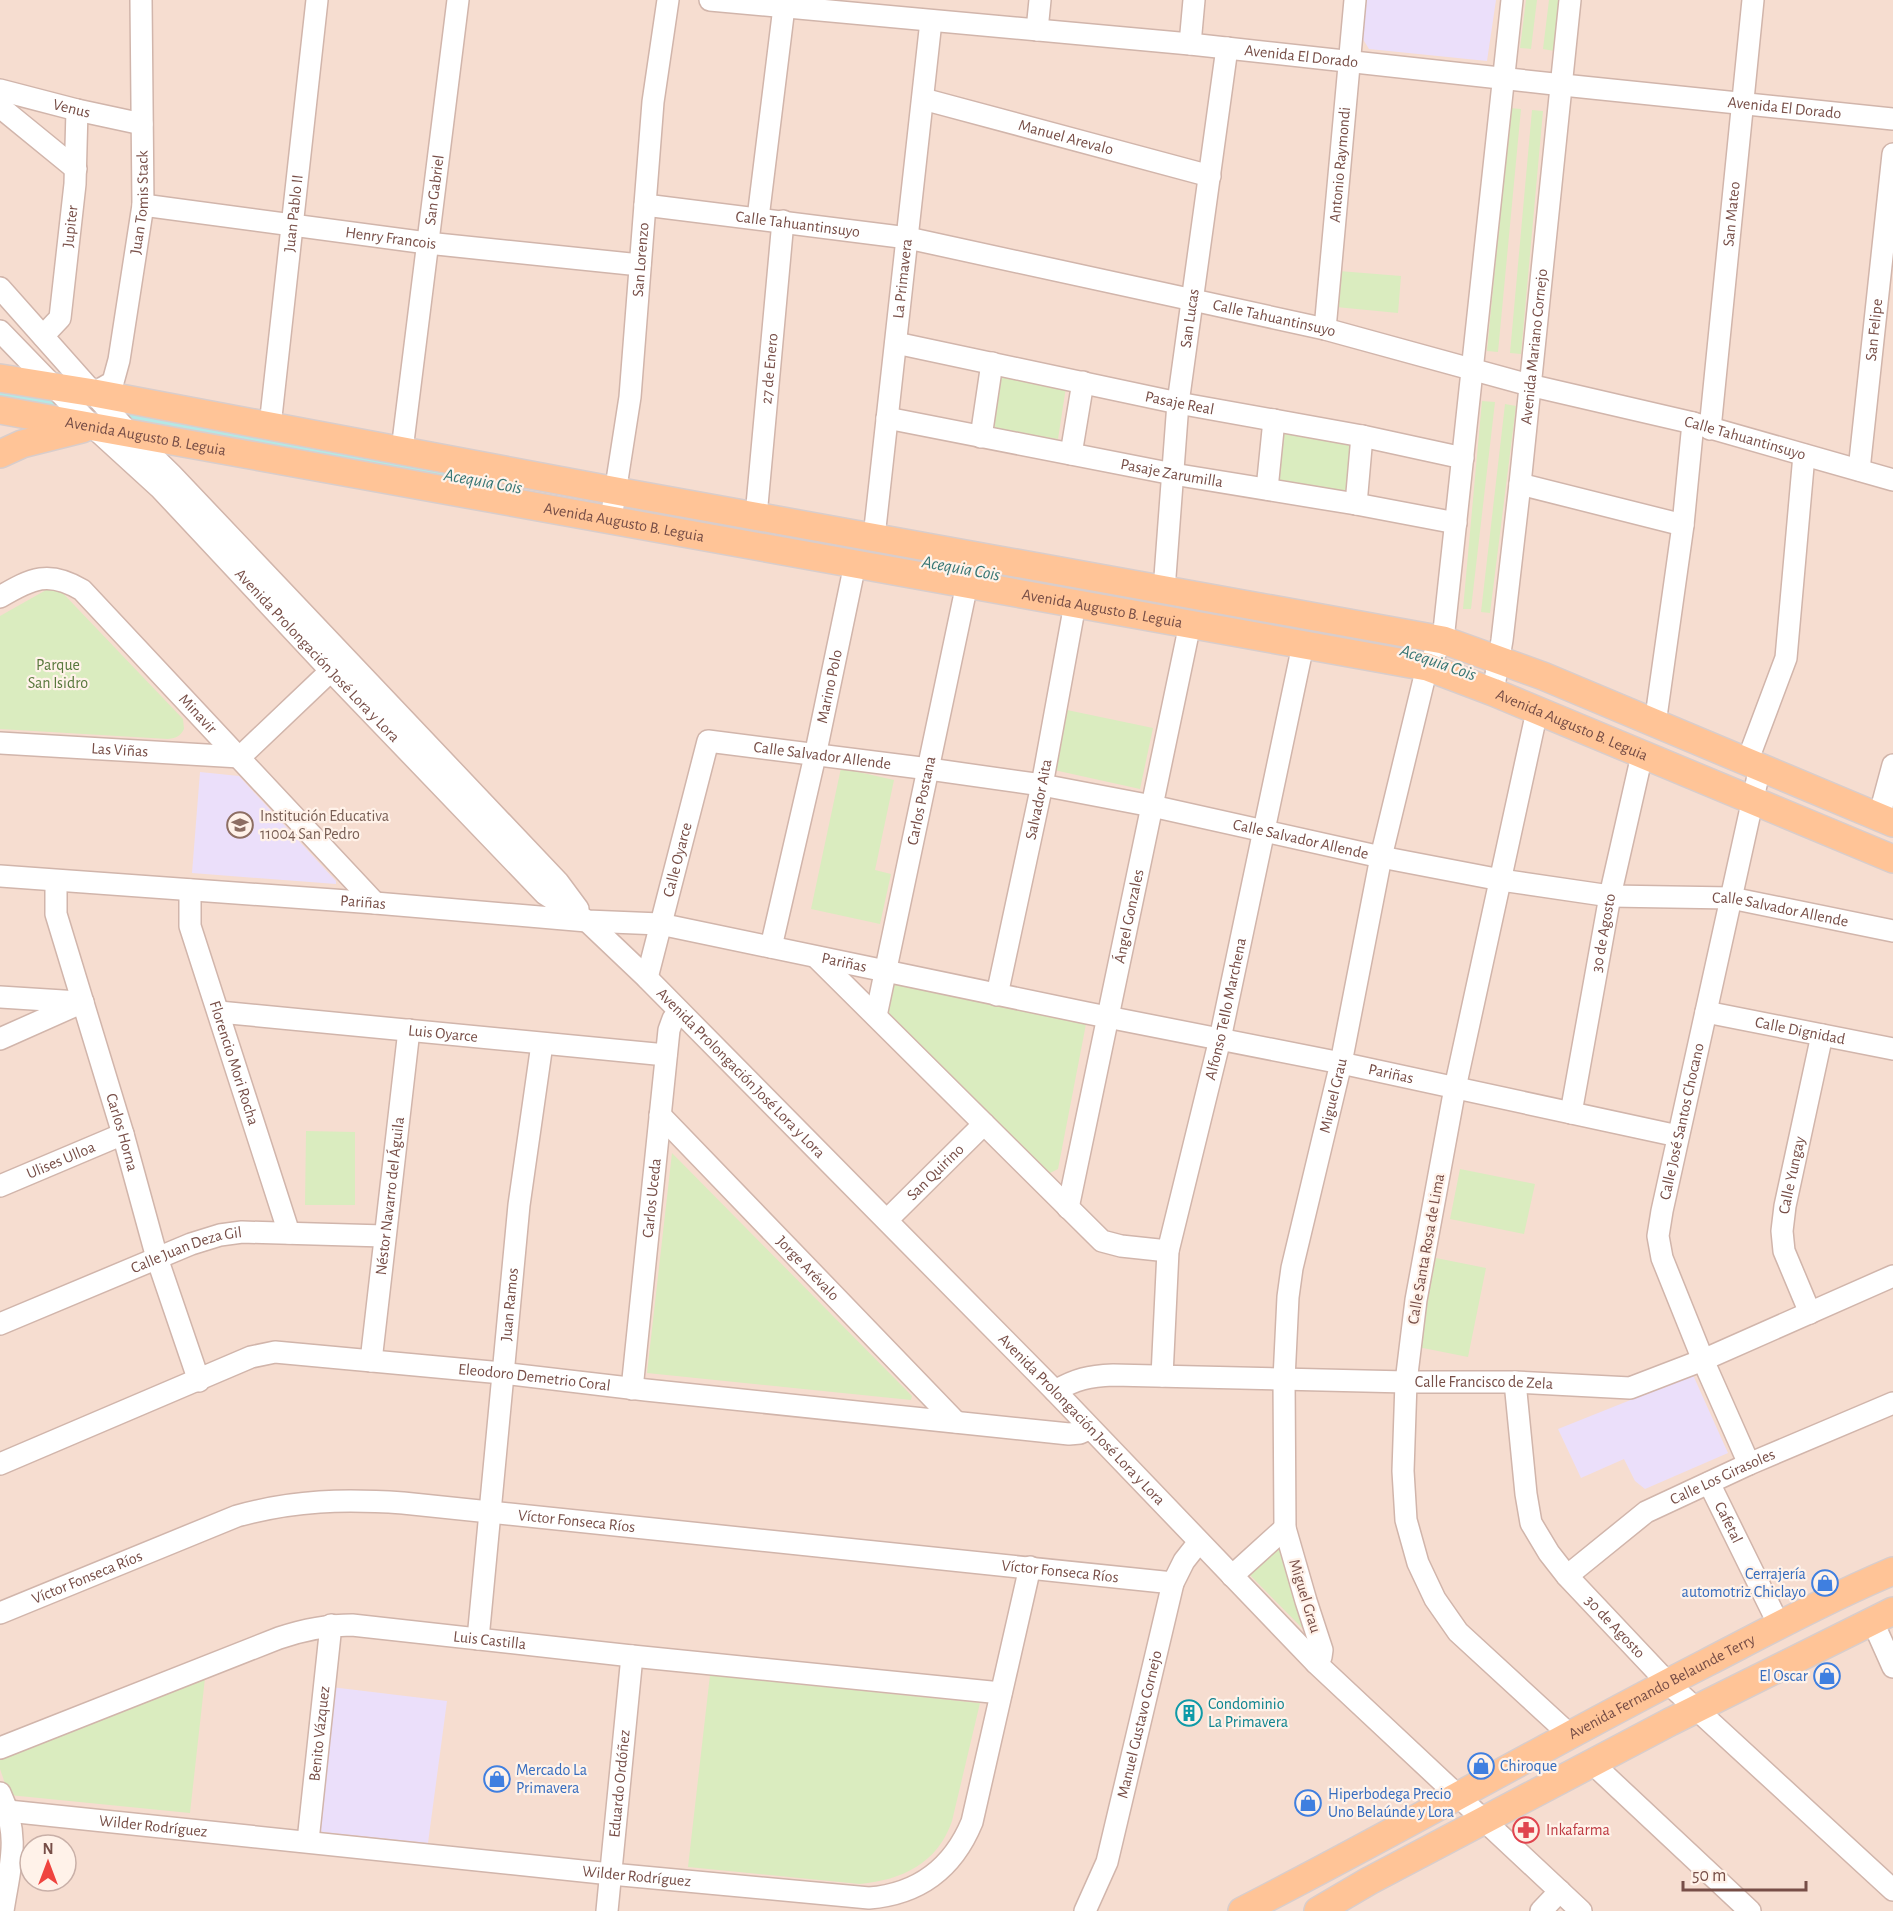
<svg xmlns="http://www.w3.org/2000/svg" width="1893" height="1911" viewBox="0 0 1893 1911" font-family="'Alegreya Sans',sans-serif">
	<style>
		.residential { fill: #f6ddd0; fill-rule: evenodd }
		.education { fill: #ebdffa }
		.green { fill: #daecbf }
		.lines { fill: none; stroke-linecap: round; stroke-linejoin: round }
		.canal { stroke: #b5e8e6; stroke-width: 16 }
		.minor-casing { stroke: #d1b5ab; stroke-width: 24 }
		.major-casing { stroke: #d9cdcb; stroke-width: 30 }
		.minor { stroke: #fff; stroke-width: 21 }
		.major { stroke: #ffc497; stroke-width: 27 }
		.labels { text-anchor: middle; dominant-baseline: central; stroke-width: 4.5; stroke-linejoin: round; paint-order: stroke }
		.street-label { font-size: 16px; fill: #774e47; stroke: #fff2e9 }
		.park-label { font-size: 16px; fill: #58783c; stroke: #fff2e9 }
		.education-label { font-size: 16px; fill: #785e54; stroke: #fff2e9; text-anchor: start }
		.shop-label { font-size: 16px; fill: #366cbe; stroke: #fff2e9; text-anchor: start }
		.culture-label { font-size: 16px; fill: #0d838f; stroke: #fff2e9; text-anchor: start }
		.health-label { font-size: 16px; fill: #be3a42; stroke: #fff2e9; text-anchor: start }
		.water-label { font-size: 18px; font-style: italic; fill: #377674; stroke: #fff2e9 }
	</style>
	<rect width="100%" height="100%" fill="#feede2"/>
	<path class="residential" d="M 0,0 L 1893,0 L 1893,1911 L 0,1911 ZM 30,1845 L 66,1845 L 66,1881 L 30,1881 Z"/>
	<path class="education" d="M 1365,0 L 1496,0 L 1487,61 L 1369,49 L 1361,36 Z
		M 200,772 L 239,776 L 336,881 L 336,884 L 192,873 Z
		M 1693,1375 L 1728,1453 L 1645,1489 L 1635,1481 L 1624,1459 L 1581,1478 L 1558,1429 Z
		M 331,1687 L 447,1701 L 428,1843 L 322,1832 L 315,1821 L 318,1793 L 325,1787 L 326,1776 L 321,1771 Z"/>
	<path class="green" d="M 1526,0 L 1537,0 L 1531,49 L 1520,48 Z
		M 1549,0 L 1560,0 L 1554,51 L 1543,49 Z
		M 1510,108 L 1521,109 L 1498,352 L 1487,351 Z
		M 1532,110 L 1543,111 L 1521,354 L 1510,353 Z
		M 1339,271 L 1401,276 L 1398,313 L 1336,307 Z
		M 995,374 L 1066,387 L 1058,439 L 986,428 Z
		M 1482,401 L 1495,402 L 1471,609 L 1463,609 Z
		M 1505,404 L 1516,406 L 1490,613 L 1481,612 Z
		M 1280,428 L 1349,442 L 1352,447 L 1348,488 L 1344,491 L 1275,482 Z
		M 55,585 L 183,719 L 184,729 C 180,736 177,738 168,739 L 0,729 L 0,616 Z
		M 1067,710 L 1153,728 L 1140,789 L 1054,770 Z
		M 841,768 L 894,780 L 875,870 L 891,874 L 880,924 L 811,909 Z
		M 888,981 L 1086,1024 L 1058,1169 L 1046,1175 L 881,1009 Z
		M 306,1131 L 355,1132 L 355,1205 L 305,1205 Z
		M 672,1153 L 912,1396 L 911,1400 L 647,1373 Z
		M 1460,1169 L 1535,1184 L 1524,1234 L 1450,1219 Z
		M 1436,1258 L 1486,1268 L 1468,1357 L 1418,1347 Z
		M 1281,1545 L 1305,1625 L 1302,1628 L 1248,1573 Z
		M 710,1675 L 980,1703 L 952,1821 C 938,1863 902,1880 860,1884 L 688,1867 Z
		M 205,1678 L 190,1813 L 9,1795 L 0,1769 L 0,1758 Z"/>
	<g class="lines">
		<path class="canal" d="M 0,394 L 440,476
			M 1035,583 L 1293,629"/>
		<g class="minor-casing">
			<g id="minor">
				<path id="s1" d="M 710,0 L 1190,44 L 1563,85 L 1893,119"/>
				<path d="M 1037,30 L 1040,0"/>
				<path d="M 1190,44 L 1194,0"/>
				<path id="s2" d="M 0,90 L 77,110 L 142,124"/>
				<path id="s3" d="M 923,99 L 1210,176"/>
				<path d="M 0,107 L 76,169"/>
				<path id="s4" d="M 143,205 L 427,243 L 640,265"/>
				<path id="s5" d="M 645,205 L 908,238 L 1193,300 L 1325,329 L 1529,385 L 1693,423 L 1893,480"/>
				<path d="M 758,218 L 784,7"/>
				<path d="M 0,288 L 128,432 L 171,474 L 558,882 L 578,909"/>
				<path id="s6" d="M 1325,329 L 1355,0"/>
				<path id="s7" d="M 0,331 L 92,426 L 161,489 L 331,671 L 545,894 L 587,921 L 647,978 L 1055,1391 L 1316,1663 L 1581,1911"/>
				<path id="s8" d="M 43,336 L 60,318 L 75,184 L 77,110"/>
				<path id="s9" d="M 896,343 L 1178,403 L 1362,436 L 1463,458"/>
				<path id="s10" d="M 94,393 L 113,382 L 119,360 L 143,205 L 141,0"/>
				<path id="s11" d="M 887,418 L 1173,474 L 1356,504 L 1456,523"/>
				<path id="s12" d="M 270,426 L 317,0"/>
				<path id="s13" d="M 1710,429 L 1753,0"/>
				<path d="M 981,437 L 992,363"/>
				<path id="s14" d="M 402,450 L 458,0"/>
				<path d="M 1071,454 L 1083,382"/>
				<path id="s15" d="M 1859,470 L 1893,154"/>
				<path d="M 1520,484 L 1683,525"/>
				<path d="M 1267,489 L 1274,420"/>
				<path d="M 1356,504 L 1362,436"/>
				<path id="s16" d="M 613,506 L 630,397 L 653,102 L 668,0"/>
				<path id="s17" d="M 756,516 L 783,221"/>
				<path id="s18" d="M 874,537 L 931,21"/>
				<path id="s19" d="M 1164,590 L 1178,403 L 1227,48"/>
				<path id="s20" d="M 0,597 C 32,578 49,570 82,590 L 375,903"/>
				<path id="s21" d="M 1493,692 L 1502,640 L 1520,484 L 1570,0"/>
				<path d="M 1537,711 L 1455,1088 L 1416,1300 L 1406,1382 L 1403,1471 L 1406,1520 L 1418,1563 L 1435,1599 L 1458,1632 L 1570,1735"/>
				<path d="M 1655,724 L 1683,525 L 1693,423"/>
				<path id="s22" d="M 0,743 L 240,757 L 340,662"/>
				<path d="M 1747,762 L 1786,658 L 1804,455"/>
				<path d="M 1879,817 L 1893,765"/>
				<path id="s23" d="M 0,876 L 375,903 L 587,921 L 660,924 L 1087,1013 L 1341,1063 L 1678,1136"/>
				<path id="s24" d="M 56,881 L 56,914 L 123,1134 L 157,1258 L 199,1381"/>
				<path id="s25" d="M 190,890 L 190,926 L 289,1233"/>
				<path id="s26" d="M 771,947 L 815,756 L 855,564"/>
				<path d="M 816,957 L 1102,1241 L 1121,1246 L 1168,1251"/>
				<path id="s27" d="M 647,978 L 708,741 L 929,769 L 1042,785 L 1152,806 L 1381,857 L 1501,880 L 1610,896 L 1731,898 L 1893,931"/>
				<path id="s28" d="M 997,995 L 1042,785 L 1075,604"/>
				<path d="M 0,997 L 79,1002"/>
				<path id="s29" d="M 219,1012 L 666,1055"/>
				<path id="s30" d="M 1706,1012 L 1893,1049"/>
				<path id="s31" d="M 876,1016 L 967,584"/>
				<path d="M 0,1039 L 83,1002"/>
				<path id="s32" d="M 1571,1113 L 1610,896 L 1642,755"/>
				<path id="s33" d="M 660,1115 L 956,1422"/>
				<path id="s34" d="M 0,1186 L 123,1134"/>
				<path id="s35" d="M 1068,1208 L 1190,624"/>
				<path id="s36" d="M 887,1220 L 984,1124"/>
				<path id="s37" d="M 1810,1313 L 1784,1251 L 1782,1231 L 1785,1206 L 1822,1035"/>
				<path id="s38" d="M 0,1324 L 191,1244 L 220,1235 L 242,1232 L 384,1236"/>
				<path id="s39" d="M 371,1361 L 409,1030"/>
				<path id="s40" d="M 1162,1376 L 1168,1251 L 1220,1039 L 1303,645"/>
				<path id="s41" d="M 1515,1382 L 1526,1494 L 1531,1523 L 1549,1553 L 1567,1576 L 1668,1683 L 1893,1890"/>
				<path id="s42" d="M 632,1389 L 669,1030 L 673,1019 L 679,1011"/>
				<path id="s43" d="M 1055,1391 C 1076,1379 1089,1376 1113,1375 L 1406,1382 L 1515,1382 L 1630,1388 L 1703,1360 L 1893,1276"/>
				<path id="s44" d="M 0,1464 L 251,1357 L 275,1352 L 502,1373 L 646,1390 L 1069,1434 L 1080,1433 L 1089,1429"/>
				<path id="s45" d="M 1749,1464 L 1703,1360 L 1662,1258 L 1658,1236 L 1662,1211 L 1760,767"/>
				<path id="s46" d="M 1709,1483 L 1779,1625"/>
				<path d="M 1232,1576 L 1285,1528"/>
				<path id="s47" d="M 1567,1576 L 1646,1512 L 1749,1464 L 1893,1403"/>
				<path id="s48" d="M 0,1613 L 237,1516 C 295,1500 344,1499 403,1503 L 1173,1583"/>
				<path d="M 1872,1620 L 1893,1667"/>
				<path id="s49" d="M 478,1639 L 519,1205 L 542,1044"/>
				<path id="s50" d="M 1316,1663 L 1321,1657 L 1322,1650 L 1306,1601 L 1285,1528 L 1284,1379 L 1288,1297 L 1292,1268 L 1341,1063 L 1381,857 L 1427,667 L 1443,640 L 1512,0"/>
				<path id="s51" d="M 0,1748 L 279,1638 C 303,1630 326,1625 352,1625 L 632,1656 L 1001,1693"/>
				<path d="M 1592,1763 L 1750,1911"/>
				<path d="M 0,1793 C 21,1837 10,1865 3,1911"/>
				<path id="s52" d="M 8,1811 L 611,1874 L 869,1898 C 919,1894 953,1868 972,1822 L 1030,1567"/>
				<path id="s53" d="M 308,1841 L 331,1625"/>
				<path id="s54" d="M 607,1911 L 632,1656"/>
				<path id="s55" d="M 1085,1911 L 1107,1862 L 1173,1583 L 1184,1561 L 1199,1542"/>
				<path d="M 1541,1911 L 1560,1891"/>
			</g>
		</g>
		<g class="major-casing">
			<g id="major">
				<path d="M 0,378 L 94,393 L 627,493 L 1443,640 L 1543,676 L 1893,823"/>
				<path id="s56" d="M 0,410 L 1427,667 L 1493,692 L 1893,859"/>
				<path d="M 0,454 L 22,444 L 82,429"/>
				<path id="s57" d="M 1242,1911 C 1399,1831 1550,1743 1706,1663 C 1768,1631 1829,1598 1893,1571"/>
				<path d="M 1318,1911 L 1369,1881 L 1670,1722 L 1893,1611"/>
			</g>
		</g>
		<use href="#minor" class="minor"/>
		<use href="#major" class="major"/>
	</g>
	<defs>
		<g id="school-ring" transform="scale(1.35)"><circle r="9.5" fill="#fff2e9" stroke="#8d6e63" stroke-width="1.5"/><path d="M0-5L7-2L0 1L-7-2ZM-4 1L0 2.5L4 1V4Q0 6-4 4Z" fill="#8d6e63"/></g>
		<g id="shop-ring" transform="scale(1.35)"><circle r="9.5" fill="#fff2e9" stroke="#3f7fe0" stroke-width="1.5"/><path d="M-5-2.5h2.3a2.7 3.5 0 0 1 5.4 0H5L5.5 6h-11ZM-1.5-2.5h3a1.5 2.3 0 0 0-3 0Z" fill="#3f7fe0"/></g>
		<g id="building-ring" transform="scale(1.35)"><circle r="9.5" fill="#fff2e9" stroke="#0f9aa8" stroke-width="1.5"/><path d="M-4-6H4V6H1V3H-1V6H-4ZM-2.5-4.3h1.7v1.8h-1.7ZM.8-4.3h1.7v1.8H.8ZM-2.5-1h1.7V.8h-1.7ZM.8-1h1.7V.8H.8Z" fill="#0f9aa8"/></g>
		<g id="pharmacy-ring" transform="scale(1.35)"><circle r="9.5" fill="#fff2e9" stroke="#e0444e" stroke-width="1.5"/><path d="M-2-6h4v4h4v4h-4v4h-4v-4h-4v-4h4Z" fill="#e0444e"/></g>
	</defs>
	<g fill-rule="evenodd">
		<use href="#school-ring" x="240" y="825"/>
		<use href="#shop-ring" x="1825" y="1583"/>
		<use href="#shop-ring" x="1827" y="1676"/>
		<use href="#building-ring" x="1189" y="1713"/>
		<use href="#shop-ring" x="1481" y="1766"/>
		<use href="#shop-ring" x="497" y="1779"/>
		<use href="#shop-ring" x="1308" y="1803"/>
		<use href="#pharmacy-ring" x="1526" y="1830"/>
	</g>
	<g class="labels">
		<g class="street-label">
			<text stroke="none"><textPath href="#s1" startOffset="594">Avenida El Dorado</textPath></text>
			<text stroke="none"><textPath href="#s2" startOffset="74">Venus</textPath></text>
			<text stroke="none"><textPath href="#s1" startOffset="1080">Avenida El Dorado</textPath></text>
			<text stroke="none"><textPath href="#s3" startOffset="148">Manuel Arevalo</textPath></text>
			<text stroke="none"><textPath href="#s6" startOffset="165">Antonio Raymondi</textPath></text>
			<text stroke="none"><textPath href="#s14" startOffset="262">San Gabriel</textPath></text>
			<text stroke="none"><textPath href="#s10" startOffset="204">Juan Tomis Stack</textPath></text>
			<text stroke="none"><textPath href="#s12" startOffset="214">Juan Pablo II</textPath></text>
			<text stroke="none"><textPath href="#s13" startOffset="216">San Mateo</textPath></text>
			<text stroke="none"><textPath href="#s5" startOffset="154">Calle Tahuantinsuyo</textPath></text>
			<text stroke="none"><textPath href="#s8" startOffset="117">Jupiter</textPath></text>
			<text stroke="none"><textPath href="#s4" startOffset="250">Henry Francois</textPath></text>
			<text stroke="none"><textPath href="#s16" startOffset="248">San Lorenzo</textPath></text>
			<text stroke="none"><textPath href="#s18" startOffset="260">La Primavera</textPath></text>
			<text stroke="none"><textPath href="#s19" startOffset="273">San Lucas</textPath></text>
			<text stroke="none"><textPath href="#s5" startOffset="640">Calle Tahuantinsuyo</textPath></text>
			<text stroke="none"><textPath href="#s15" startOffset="141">San Felipe</textPath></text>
			<text stroke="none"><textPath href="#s21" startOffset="348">Avenida Mariano Cornejo</textPath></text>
			<text stroke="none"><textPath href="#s17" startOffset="148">27 de Enero</textPath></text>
			<text stroke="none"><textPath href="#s9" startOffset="290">Pasaje Real</textPath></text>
			<text stroke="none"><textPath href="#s56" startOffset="148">Avenida Augusto B. Leguia</textPath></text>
			<text stroke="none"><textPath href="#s5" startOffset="1126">Calle Tahuantinsuyo</textPath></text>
			<text stroke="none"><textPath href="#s11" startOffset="290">Pasaje Zarumilla</textPath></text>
			<text stroke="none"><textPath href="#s56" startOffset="634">Avenida Augusto B. Leguia</textPath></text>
			<text stroke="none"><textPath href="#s56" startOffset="1120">Avenida Augusto B. Leguia</textPath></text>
			<text stroke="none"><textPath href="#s7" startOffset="454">Avenida Prolongación José Lora y Lora</textPath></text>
			<text stroke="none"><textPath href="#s26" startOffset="267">Marino Polo</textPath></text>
			<text stroke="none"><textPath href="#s20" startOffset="258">Minavir</textPath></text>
			<text stroke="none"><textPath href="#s56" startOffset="1606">Avenida Augusto B. Leguia</textPath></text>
			<text stroke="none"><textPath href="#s22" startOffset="120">Las Viñas</textPath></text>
			<text stroke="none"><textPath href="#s27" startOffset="360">Calle Salvador Allende</textPath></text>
			<text stroke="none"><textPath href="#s28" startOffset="200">Salvador Aita</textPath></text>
			<text stroke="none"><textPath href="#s31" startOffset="220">Carlos Postana</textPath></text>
			<text stroke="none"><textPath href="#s27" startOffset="846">Calle Salvador Allende</textPath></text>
			<text stroke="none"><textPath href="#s27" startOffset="122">Calle Oyarce</textPath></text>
			<text stroke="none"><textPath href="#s23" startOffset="364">Pariñas</textPath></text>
			<text stroke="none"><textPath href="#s27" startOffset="1332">Calle Salvador Allende</textPath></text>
			<text stroke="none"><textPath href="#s35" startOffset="298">Ángel Gonzales</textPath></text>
			<text stroke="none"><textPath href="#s32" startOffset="183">30 de Agosto</textPath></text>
			<text stroke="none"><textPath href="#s23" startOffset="850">Pariñas</textPath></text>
			<text stroke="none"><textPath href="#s40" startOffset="374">Alfonso Tello Marchena</textPath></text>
			<text stroke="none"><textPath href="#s30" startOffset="96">Calle Dignidad</textPath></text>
			<text stroke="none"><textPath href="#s29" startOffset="225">Luis Oyarce</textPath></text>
			<text stroke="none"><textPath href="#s25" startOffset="180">Florencio Mori Rocha</textPath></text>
			<text stroke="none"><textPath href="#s7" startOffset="1050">Avenida Prolongación José Lora y Lora</textPath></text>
			<text stroke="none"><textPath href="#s23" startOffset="1408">Pariñas</textPath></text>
			<text stroke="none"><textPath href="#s50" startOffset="580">Miguel Grau</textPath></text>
			<text stroke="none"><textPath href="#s45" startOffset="363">Calle José Santos Chocano</textPath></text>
			<text stroke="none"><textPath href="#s24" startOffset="261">Carlos Horna</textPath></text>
			<text stroke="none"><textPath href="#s34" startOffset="66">Ulises Ulloa</textPath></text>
			<text stroke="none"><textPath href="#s36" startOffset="68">San Quirino</textPath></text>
			<text stroke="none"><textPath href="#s37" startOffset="144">Calle Yungay</textPath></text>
			<text stroke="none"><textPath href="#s39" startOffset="166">Néstor Navarro del Águila</textPath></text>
			<text stroke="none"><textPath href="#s42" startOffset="192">Carlos Uceda</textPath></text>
			<text transform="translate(1426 1249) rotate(-80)">Calle Santa Rosa de Lima</text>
			<text stroke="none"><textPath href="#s38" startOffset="201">Calle Juan Deza Gil</textPath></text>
			<text stroke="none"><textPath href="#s33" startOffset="213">Jorge Arévalo</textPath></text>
			<text stroke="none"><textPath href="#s49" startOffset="336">Juan Ramos</textPath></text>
			<text stroke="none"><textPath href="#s44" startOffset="558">Eleodoro Demetrio Coral</textPath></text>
			<text stroke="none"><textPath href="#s43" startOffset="432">Calle Francisco de Zela</textPath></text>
			<text stroke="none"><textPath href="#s7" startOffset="1536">Avenida Prolongación José Lora y Lora</textPath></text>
			<text stroke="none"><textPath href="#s47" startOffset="186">Calle Los Girasoles</textPath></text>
			<text stroke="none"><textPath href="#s48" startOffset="598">Víctor Fonseca Ríos</textPath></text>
			<text stroke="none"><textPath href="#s46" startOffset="44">Cafetal</textPath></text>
			<text stroke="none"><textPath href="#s48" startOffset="1084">Víctor Fonseca Ríos</textPath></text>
			<text stroke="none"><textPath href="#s48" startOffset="94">Víctor Fonseca Ríos</textPath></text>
			<text transform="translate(1305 1596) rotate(73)">Miguel Grau</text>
			<text stroke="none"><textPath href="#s41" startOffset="276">30 de Agosto</textPath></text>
			<text stroke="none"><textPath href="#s51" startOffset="513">Luis Castilla</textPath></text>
			<text stroke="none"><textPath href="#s57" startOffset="476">Avenida Fernando Belaunde Terry</textPath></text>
			<text stroke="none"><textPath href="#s55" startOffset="195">Manuel Gustavo Cornejo</textPath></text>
			<text stroke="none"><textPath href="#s53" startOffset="108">Benito Vázquez</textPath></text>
			<text stroke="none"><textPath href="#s54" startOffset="128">Eduardo Ordóñez</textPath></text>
			<text stroke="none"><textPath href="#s52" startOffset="146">Wilder Rodríguez</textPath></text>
			<text stroke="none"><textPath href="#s52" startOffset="632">Wilder Rodríguez</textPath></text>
		</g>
		<g class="park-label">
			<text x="58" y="665">Parque<tspan x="58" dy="18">San Isidro</tspan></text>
		</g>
		<g class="education-label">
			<text x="260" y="816">Institución Educativa<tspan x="260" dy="18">11004 San Pedro</tspan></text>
		</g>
		<g class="shop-label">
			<text x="1806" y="1574" text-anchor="end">Cerrajería<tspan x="1806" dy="18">automotriz Chiclayo</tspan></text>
			<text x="1808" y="1676" text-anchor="end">El Oscar</text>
			<text x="1500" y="1766">Chiroque</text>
			<text x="516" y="1770">Mercado La<tspan x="516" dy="18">Primavera</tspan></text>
			<text x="1328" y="1794">Hiperbodega Precio<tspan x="1328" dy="18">Uno Belaúnde y Lora</tspan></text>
		</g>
		<g class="culture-label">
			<text x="1208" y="1704">Condominio<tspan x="1208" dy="18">La Primavera</tspan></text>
		</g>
		<g class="health-label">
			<text x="1546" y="1830">Inkafarma</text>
		</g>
		<g class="water-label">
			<text transform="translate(483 482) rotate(10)">Acequia Cois</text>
			<text transform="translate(961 569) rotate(10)">Acequia Cois</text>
			<text transform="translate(1438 663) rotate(19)">Acequia Cois</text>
		</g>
	</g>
	<g transform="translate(48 1863)"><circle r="28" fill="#fff2e9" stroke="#c9b0a8" stroke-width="1.5"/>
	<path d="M0-4.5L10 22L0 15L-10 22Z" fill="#ef443f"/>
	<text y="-9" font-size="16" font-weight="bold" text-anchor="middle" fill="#774e47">N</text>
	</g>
	<path d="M1683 1881v9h123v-9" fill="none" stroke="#774e47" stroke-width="3"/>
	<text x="1692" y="1881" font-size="18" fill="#774e47" stroke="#fff2e9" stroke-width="4.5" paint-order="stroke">50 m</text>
</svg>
